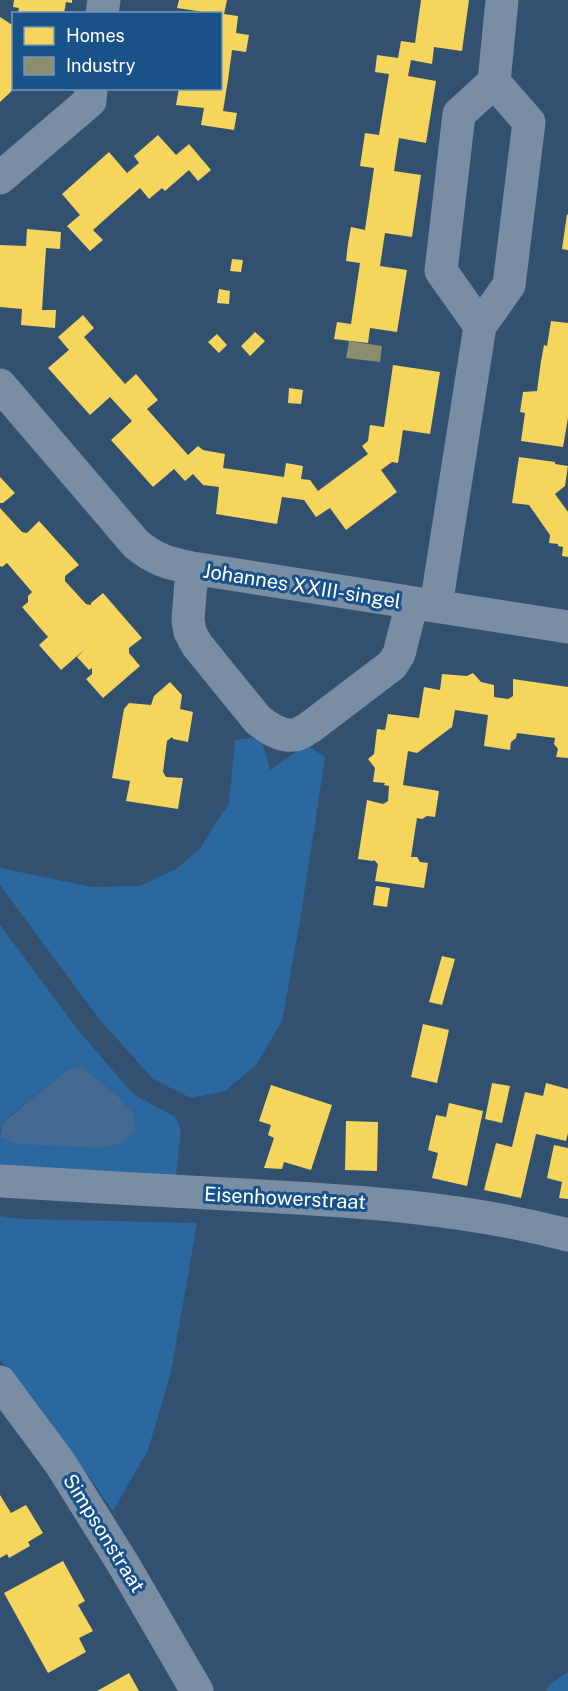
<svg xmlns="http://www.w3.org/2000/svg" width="568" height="1691" viewBox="0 0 568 1691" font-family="'Public Sans',sans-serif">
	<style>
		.green { fill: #2c68a0 }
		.water { fill: #426a93 }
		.homes { fill: #f6d55c }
		.industry { fill: #8c8c6e }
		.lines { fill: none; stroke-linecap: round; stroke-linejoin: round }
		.minor { stroke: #798ea4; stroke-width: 33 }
		.labels { text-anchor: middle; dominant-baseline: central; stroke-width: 6; stroke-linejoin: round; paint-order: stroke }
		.street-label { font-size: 20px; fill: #fff; stroke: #195189 }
	</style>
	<rect width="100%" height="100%" fill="#325170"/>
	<path class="green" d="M 261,737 L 270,770 L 306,745 L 325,757 L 301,915 L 282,1021 L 256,1065 L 225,1091 L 191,1098 L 153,1079 L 100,1020 L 0,885 L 0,868 L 92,887 L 140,886 L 176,869 L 200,849 L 217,821 L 229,804 L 235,740 Z
		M 0,925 L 78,1030 L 133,1094 L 175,1117 L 181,1130 L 176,1176 L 0,1168 L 0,1137 L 16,1144 L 136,1131 L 134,1114 L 115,1093 L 81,1066 L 67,1070 L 2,1122 L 0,1131 Z
		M 0,1216 L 23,1219 L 197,1223 L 171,1372 L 148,1450 L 113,1511 L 34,1399 L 0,1360 Z
		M 568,1672 L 568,1691 L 546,1691 L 550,1684 Z"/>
	<path class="water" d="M 81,1066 L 115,1093 L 134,1114 L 136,1131 L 124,1142 L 102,1148 L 16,1144 L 0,1137 L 2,1123 L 67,1070 Z"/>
	<path class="homes" d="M 14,0 L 72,0 L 72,3 L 66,2 L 64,14 L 18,14 L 19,8 L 13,7 Z
		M 179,0 L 227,0 L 224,14 L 238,16 L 236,33 L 249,35 L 246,52 L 232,50 L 228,80 L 223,111 L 237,113 L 234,130 L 201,125 L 204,108 L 176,105 L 179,88 L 220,88 L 220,14 L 204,14 L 204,12 L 177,8 Z
		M 421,0 L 469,0 L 462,51 L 434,47 L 432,64 L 411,60 L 408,76 L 436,81 L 426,143 L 399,138 L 394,171 L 421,175 L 412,237 L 385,233 L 380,266 L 407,270 L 397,332 L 370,328 L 368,343 L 334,339 L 337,322 L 351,324 L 360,263 L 346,261 L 348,244 L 351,227 L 365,230 L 374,168 L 360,166 L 365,133 L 379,135 L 389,74 L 375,72 L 377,55 L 398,58 L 401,41 L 415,43 Z
		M 0,17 L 14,26 L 14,88 L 15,88 L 0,102 Z
		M 158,135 L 176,155 L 189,144 L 211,170 L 198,181 L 189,170 L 165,191 L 162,188 L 149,199 L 140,188 L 93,230 L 103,240 L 90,251 L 67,226 L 80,215 L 62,194 L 109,152 L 127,173 L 139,163 L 134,156 Z
		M 567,214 L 568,215 L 568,250 L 562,249 Z
		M 27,229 L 61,232 L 60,249 L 46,248 L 42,310 L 56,310 L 55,328 L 21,325 L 22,309 L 0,307 L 0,245 L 26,246 Z
		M 232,259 L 243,260 L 241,272 L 230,271 Z
		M 219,289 L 230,291 L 229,304 L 217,303 Z
		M 83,315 L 94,328 L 84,337 L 125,384 L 136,374 L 158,400 L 147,409 L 188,455 L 198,446 L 203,450 L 225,454 L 223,468 L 284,477 L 286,463 L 303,466 L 301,479 L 310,480 L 318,491 L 368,454 L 362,446 L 368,441 L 370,425 L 384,427 L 393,365 L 440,372 L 430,434 L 403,430 L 398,463 L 392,462 L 381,470 L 397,492 L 346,530 L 330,508 L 316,517 L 304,500 L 282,497 L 277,524 L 216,514 L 219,487 L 203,485 L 193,474 L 185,481 L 174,469 L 153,487 L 111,440 L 132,421 L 110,397 L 90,415 L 48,368 L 69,350 L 58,337 Z
		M 551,321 L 568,323 L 568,418 L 563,447 L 521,441 L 525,413 L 520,412 L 523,392 L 537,391 L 541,361 L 544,345 L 547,346 Z
		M 255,332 L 265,341 L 250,356 L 241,346 Z
		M 217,334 L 227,345 L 219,353 L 208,342 Z
		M 289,388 L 303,390 L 301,404 L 288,403 Z
		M 519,457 L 555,462 L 555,464 L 568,466 L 565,486 L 555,494 L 568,512 L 568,557 L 562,556 L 563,547 L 558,546 L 558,544 L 549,543 L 550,535 L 529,505 L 512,503 Z
		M 0,477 L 15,493 L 3,503 L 0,503 Z
		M 0,508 L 22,532 L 27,533 L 39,521 L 79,565 L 65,576 L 65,581 L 86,604 L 91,605 L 91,603 L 103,593 L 142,638 L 129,648 L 129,653 L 140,666 L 103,698 L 86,679 L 92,674 L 92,668 L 89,670 L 77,657 L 84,650 L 61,670 L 39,645 L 48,637 L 22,607 L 28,602 L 28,596 L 32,592 L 7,563 L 2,567 L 0,566 Z
		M 473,673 L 481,682 L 494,685 L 494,697 L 508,699 L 513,696 L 513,679 L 568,687 L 568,758 L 556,757 L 558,749 L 554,744 L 555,738 L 517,733 L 516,738 L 511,742 L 510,750 L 484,746 L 488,715 L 455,710 L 452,727 L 417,753 L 408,751 L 403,785 L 439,791 L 435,817 L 427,816 L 422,819 L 417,818 L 411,857 L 417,857 L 420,862 L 428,863 L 424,888 L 375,881 L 378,864 L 374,860 L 373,861 L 358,859 L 367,800 L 383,804 L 388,801 L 389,786 L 384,785 L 385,783 L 373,782 L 375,768 L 368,759 L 374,754 L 377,729 L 385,730 L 388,714 L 419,718 L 424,687 L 440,690 L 442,674 L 467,676 Z
		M 170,682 L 182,695 L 180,709 L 193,712 L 188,742 L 173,739 L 172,737 L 167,741 L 163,772 L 166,777 L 183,778 L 178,809 L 126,801 L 130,781 L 112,778 L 124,709 L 129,703 L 151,705 L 154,696 Z
		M 376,886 L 390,888 L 387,907 L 373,905 Z
		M 442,956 L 455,959 L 442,1005 L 429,1002 Z
		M 423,1024 L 449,1030 L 437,1083 L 411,1077 Z
		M 492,1083 L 510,1086 L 502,1123 L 485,1119 Z
		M 546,1083 L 568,1089 L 568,1133 L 566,1141 L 536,1134 L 521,1198 L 484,1190 L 496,1143 L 512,1147 L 525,1092 L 543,1096 Z
		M 271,1085 L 332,1105 L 311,1170 L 284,1162 L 282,1169 L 264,1168 L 274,1138 L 268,1135 L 271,1125 L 259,1121 Z
		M 449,1103 L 483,1111 L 467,1186 L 432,1178 L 438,1153 L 428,1150 L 436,1115 L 446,1117 Z
		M 346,1121 L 378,1122 L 377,1171 L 345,1170 Z
		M 554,1145 L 568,1148 L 568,1199 L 559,1198 L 562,1182 L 547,1178 Z
		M 0,1495 L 11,1513 L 26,1505 L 43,1533 L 28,1542 L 30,1546 L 9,1558 L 7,1554 L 0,1558 Z
		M 63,1561 L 85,1601 L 78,1605 L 93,1631 L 79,1638 L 86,1652 L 48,1673 L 4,1593 Z
		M 129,1673 L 139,1691 L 97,1691 Z"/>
	<path class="industry" d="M 349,341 L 382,346 L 380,362 L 346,358 Z"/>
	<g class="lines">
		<path class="minor" d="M 102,14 L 104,0
			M 0,178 L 90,101 L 91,88
			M 480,326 L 509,285 L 529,122 L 494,82
			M 0,385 L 136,544 C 156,560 167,563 192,568 L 568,627
			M 192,568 L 188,620 L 190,632 L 197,645 L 258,720 C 268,728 281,737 295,735 C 300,734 305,730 309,728 L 392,665 L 399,654 L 412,603
			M 436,606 L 480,326 L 441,271 L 459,114 L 494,82 L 502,0
			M 0,1181 C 82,1186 163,1191 245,1195 C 355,1201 461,1207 568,1235
			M 0,1382 L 60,1463 L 125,1567 L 197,1691"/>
	</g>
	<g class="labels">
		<g class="street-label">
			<text transform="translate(302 586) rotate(9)">Johannes XXIII-singel</text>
			<text transform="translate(285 1198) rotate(3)">Eisenhowerstraat</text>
			<text transform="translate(104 1533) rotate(58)">Simpsonstraat</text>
		</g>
	</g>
	<rect x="12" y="12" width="210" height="78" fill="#195189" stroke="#7597b8" stroke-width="1.5"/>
	<rect x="24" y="27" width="30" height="18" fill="#f6d55c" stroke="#7597b8" stroke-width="1.5"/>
	<text x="66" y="42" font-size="18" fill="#ffffff">Homes</text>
	<rect x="24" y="57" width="30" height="18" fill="#8c8c6e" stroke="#7597b8" stroke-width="1.5"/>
	<text x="66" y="72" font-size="18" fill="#ffffff">Industry</text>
</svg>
